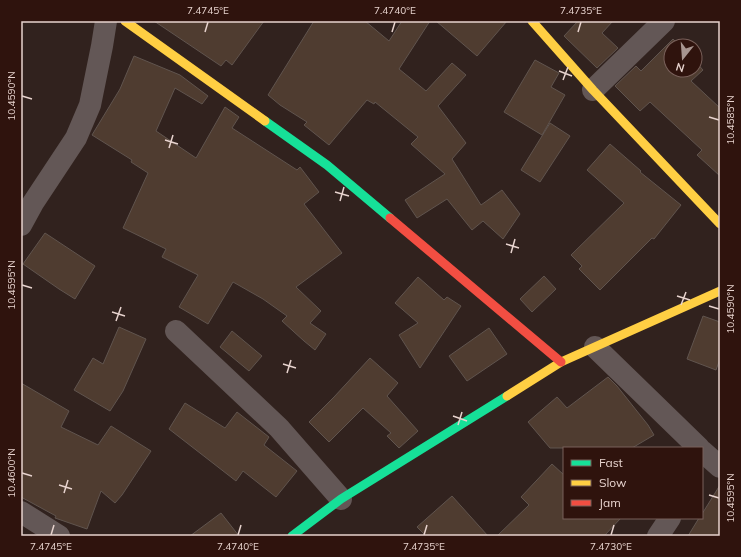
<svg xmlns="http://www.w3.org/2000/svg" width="741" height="557" viewBox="0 0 741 557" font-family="Mulish,sans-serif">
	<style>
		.building { fill: #4f3c30; stroke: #60544e }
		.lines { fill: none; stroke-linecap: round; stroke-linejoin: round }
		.street { stroke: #635756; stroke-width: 22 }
		.fast { stroke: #16e098; stroke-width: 9 }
		.slow { stroke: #ffcf43; stroke-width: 9 }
		.jam { stroke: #f24e42; stroke-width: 9 }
		.ticks { fill: none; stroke: #e7d3ce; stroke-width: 1.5 }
		.neatline { fill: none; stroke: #e7d3ce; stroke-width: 1.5 }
		.ticks-label { font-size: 10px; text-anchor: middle; fill: #e7d3ce }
	</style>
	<rect width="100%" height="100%" fill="#31221e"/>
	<path class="building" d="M 154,21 L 264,21 L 232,65 L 226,60 L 221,66 Z
		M 314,21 L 365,21 L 389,41 L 402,21 L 430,21 L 399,69 L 426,91 L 452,63 L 466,75 L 438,106 L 466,143 L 452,159 L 481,205 L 502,190 L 520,214 L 503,239 L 483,221 L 472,230 L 447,199 L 417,218 L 405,200 L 445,174 L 411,144 L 418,137 L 375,102 L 374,104 L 367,100 L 329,145 L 304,125 L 307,122 L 280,105 L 268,95 Z
		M 436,21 L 507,21 L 477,56 Z
		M 578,21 L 613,21 L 602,33 L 618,48 L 597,68 L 564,36 Z
		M 673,39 L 680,46 L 671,46 L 671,70 L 695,70 L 695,61 L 703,70 L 691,81 L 720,108 L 720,176 L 697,155 L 702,150 L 650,102 L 640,111 L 615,86 L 636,66 L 641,71 Z
		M 134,56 L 180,75 L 208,96 L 202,104 L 175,88 L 156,131 L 196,158 L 225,107 L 239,117 L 232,128 L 297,170 L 300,167 L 319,192 L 304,204 L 342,253 L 296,287 L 321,311 L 310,323 L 326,334 L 315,350 L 304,341 L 282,321 L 287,316 L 263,299 L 233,282 L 208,324 L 179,307 L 198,275 L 162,257 L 166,249 L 123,228 L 148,173 L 131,162 L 132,160 L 92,135 L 120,89 Z
		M 535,60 L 559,73 L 551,87 L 565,95 L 542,135 L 504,112 Z
		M 550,123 L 570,136 L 540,182 L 521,170 Z
		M 610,144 L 641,171 L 640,172 L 681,205 L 654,239 L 652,238 L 600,290 L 579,269 L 582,266 L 571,255 L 624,203 L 587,170 Z
		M 45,233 L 95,266 L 75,299 L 59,289 L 23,264 Z
		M 544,276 L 556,289 L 532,312 L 520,299 Z
		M 418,277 L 444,300 L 447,297 L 461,306 L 420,368 L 399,335 L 418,323 L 395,303 Z
		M 703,316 L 720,322 L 720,359 L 716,370 L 687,359 Z
		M 119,327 L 146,339 L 123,391 L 110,411 L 74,390 L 93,358 L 103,364 Z
		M 489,328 L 507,354 L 467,381 L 449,356 Z
		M 232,331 L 262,356 L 249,371 L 220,347 Z
		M 370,358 L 398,383 L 387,396 L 418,431 L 399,448 L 387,436 L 391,433 L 363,408 L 329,442 L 309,422 L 334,397 Z
		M 608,377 L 617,386 L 648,425 L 654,435 L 632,448 L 550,448 L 528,422 L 557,397 L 567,408 Z
		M 21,383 L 69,411 L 61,427 L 98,445 L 111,426 L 151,451 L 122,495 L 115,503 L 101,491 L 87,529 L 55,518 L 56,516 L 21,497 Z
		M 185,403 L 225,428 L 237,412 L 269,437 L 264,445 L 297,471 L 276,497 L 243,471 L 236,481 L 169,429 Z
		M 552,464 L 564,475 L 564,518 L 621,518 L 604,536 L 497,536 L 529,505 L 521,497 Z
		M 720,485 L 720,536 L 688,536 L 699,518 L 702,518 L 702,514 Z
		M 452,496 L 488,536 L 426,536 L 417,527 Z
		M 221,513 L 239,536 L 190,536 Z"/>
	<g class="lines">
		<path class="street" d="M 593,90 L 664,21
			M 21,225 L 33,203 L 76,138 L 90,105 L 102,46 L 106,21
			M 176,331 L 279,428 L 341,499
			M 595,347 L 699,448
			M 702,451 L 720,467
			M 21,512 L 59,536
			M 658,536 L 670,518"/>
		<path class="fast" d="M 265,121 L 327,165 L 390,218
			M 292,536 L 341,499 L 507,396"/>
		<path class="slow" d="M 125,21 L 265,121
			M 532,21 L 593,90 L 720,224
			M 507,396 L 561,362 L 720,291"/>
		<path class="jam" d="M 390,218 L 561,362"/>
	</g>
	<path class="ticks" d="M 205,32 L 208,22M 392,32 L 395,22M 578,32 L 581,22M 559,71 L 572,76M 563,80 L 568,67M 22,96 L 32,99M 709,117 L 719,120M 165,140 L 178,144M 169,148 L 173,135M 335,192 L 349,196M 340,201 L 344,187M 506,244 L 519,248M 511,253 L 515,239M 22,285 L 32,288M 677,296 L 690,300M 681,305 L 686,292M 709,306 L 719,309M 112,312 L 125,316M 116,321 L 121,307M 283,364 L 296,368M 287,373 L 291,360M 453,416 L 467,421M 458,425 L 462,412M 22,473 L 32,476M 59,485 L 72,489M 64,493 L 68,480M 709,495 L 719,498M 51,535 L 54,525M 238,535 L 241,525M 424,535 L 427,525M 611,535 L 614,525"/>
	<rect width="741" height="557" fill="none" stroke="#2f130d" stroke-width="44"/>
	<rect x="563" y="447" width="140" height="72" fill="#2f130d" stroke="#79605a"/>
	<rect x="571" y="460" width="20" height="6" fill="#16e098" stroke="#79605a"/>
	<text x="599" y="467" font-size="12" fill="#e7d3ce">Fast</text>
	<rect x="571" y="480" width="20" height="6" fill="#ffcf43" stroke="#79605a"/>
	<text x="599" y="487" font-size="12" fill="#e7d3ce">Slow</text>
	<rect x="571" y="500" width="20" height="6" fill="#f24e42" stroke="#79605a"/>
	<text x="599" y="507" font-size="12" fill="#e7d3ce">Jam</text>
	<g transform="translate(683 58) rotate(197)"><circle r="19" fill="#2f130d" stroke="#79605a"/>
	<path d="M0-3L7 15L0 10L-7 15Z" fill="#a79590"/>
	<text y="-6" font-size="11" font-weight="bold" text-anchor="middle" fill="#e7d3ce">N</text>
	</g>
	<rect x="22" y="22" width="697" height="513" class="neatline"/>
	<g class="ticks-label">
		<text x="208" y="14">7.4745°E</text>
		<text x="395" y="14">7.4740°E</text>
		<text x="581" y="14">7.4735°E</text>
		<text transform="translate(11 96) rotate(-90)" y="4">10.4590°N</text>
		<text transform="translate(730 120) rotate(-90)" y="4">10.4585°N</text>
		<text transform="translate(11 285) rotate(-90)" y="4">10.4595°N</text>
		<text transform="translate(730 309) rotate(-90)" y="4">10.4590°N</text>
		<text transform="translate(11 473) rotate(-90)" y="4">10.4600°N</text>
		<text transform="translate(730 498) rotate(-90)" y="4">10.4595°N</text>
		<text x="51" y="550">7.4745°E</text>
		<text x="238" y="550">7.4740°E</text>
		<text x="424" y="550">7.4735°E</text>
		<text x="611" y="550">7.4730°E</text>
	</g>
</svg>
